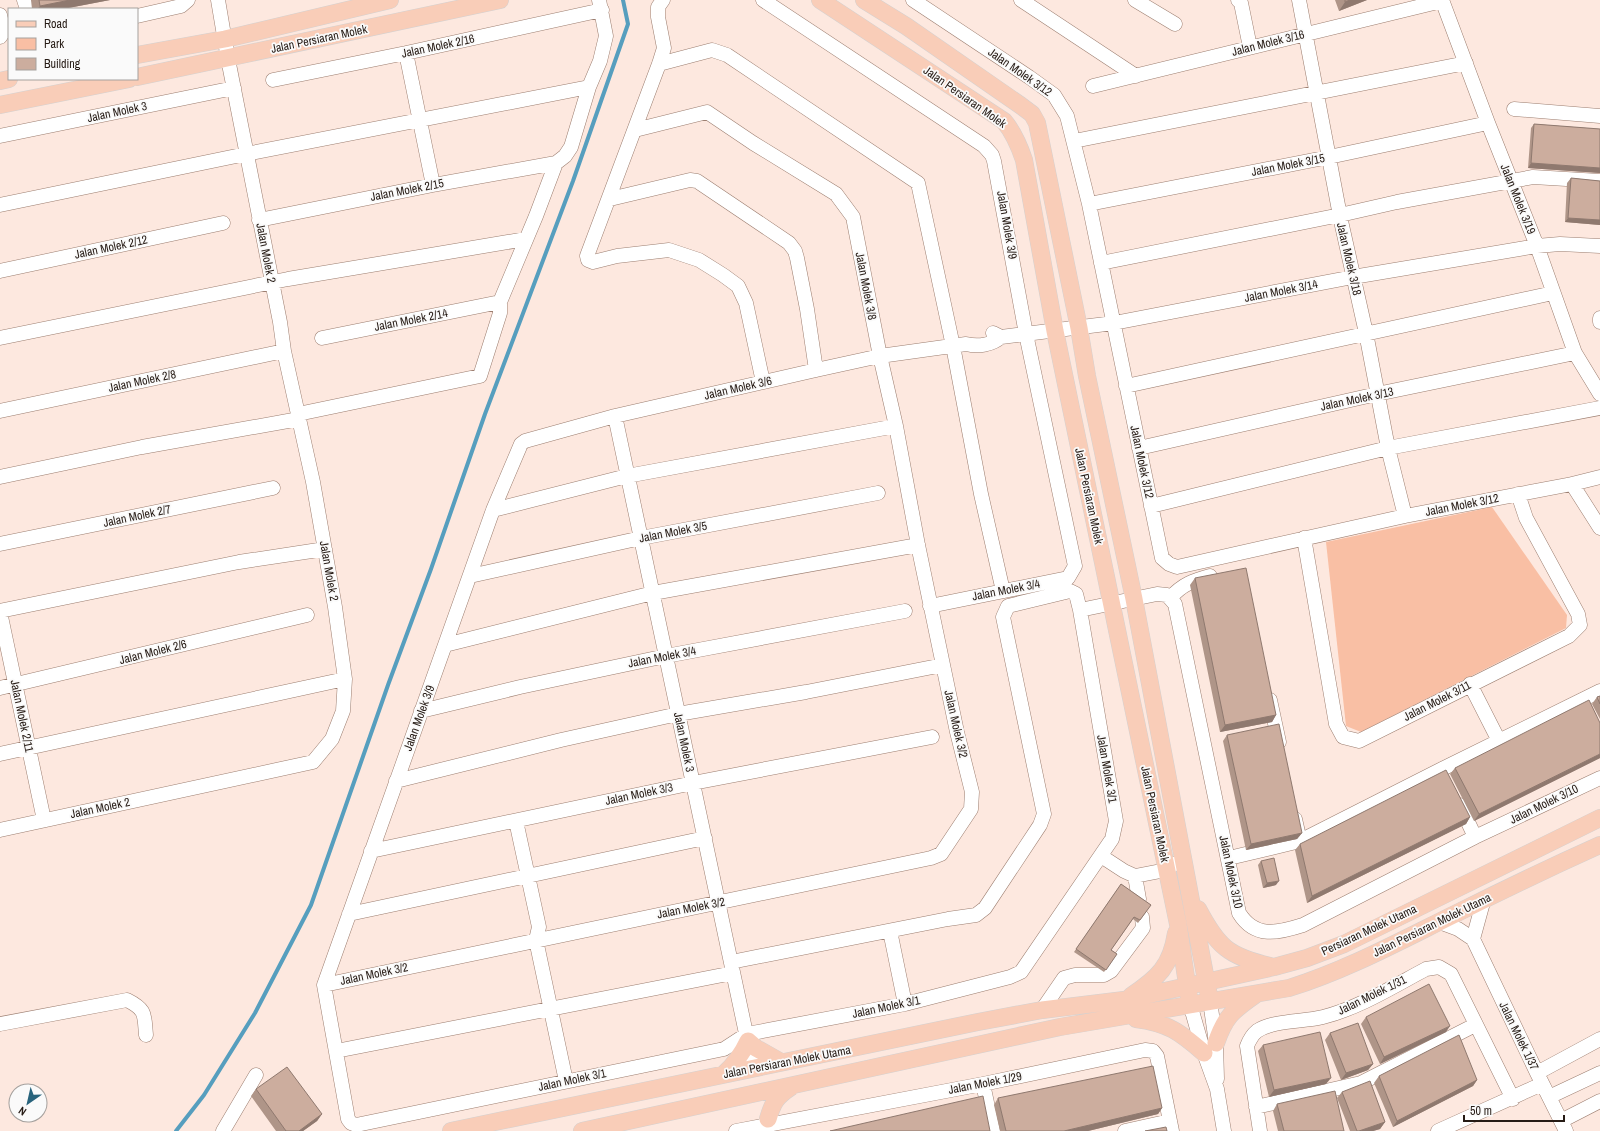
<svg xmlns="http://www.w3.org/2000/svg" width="1600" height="1131" viewBox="0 0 1600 1131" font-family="'Archivo Narrow',sans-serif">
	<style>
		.green { fill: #f9bfa4 }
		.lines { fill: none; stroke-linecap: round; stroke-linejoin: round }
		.stream { stroke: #569ebe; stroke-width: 4 }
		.minor-casing { stroke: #9c7e70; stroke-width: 15 }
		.major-casing { stroke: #d4d1d0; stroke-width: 18 }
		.minor { stroke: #fff; stroke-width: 14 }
		.major { stroke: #f9cdb8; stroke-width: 17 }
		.wall { fill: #af9588 }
		.shaded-wall { fill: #8f796f }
		.building { fill: #ccad9e; stroke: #8f796f }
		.labels { text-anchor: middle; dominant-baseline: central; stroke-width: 3.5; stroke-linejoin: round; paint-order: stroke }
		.street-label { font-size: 12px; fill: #261b15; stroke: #fafafa }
	</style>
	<rect width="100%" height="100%" fill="#fde8df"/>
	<path class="green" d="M 1492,507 L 1567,615 L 1566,628 L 1361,732 L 1346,726 L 1326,542 Z"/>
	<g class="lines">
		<path class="stream" d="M 176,1131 L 204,1095 L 255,1013 L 311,905 L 388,685 L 431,569 L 485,414 L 573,181 L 628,24 L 623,0"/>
		<g class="minor-casing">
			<path id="minor" d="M 24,0 L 27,9
				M 663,0 L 658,7 L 658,17 L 664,48 L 659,64 L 587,256 L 588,260 L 593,262 L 617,256 L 669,250 L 699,260 L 723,275 L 738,286 L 746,303 L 763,382
				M 763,0 L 984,146 L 992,155 L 994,161 L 1026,334 L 1075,566 L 1068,578 L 930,606
				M 913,0 L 1029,77 L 1054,95 L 1067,116 L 1089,204 L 1162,558 L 1169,564 L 1177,567 L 1405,516 L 1572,484 L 1600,477
				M 1021,0 L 1136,76
				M 1135,0 L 1175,24
				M 1238,0 L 1241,3 L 1250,47
				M 1299,0 L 1341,221 L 1366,333 L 1388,448 L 1405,516
				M 1442,0 L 1488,123 L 1537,246 L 1575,353 L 1600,394
				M 0,15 L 4,31 L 0,37
				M 137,16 L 181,6 L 188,0
				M 406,53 L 433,185
				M 659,64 L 712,50 L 727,55 L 918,183 L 953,346 L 981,494 L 1003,591
				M 273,80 L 406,53 L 602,10
				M 1093,86 L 1442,1
				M 1514,109 L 1600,116
				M 635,130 L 707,112 L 753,143 L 836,194 L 853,217 L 880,356 L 896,426 L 918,545 L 957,732 L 972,792 L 971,809 L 941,854 L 931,858 L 324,985 L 348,1119 L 351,1123 L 356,1125 L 724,1049 L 747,1034 L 905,1004 L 1010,977 L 1021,972 L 1112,839 L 1116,821 L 1080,610 L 1076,594 L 1070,591 L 1008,606 L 1003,617 L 1044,814 L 1040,825 L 985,908 L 976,915 L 948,919 L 731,962
				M 0,136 L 234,88
				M 1074,141 L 1466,63
				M 610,199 L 690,180 L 697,181 L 789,243 L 795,251 L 797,258 L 807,309 L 816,370
				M 1089,204 L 1329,157 L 1488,123
				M 0,205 L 246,154 L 589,87
				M 259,220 L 433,185 L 556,163
				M 1101,263 L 1340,215 L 1397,202 L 1533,177 L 1600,181
				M 0,271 L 223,223
				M 1600,318 L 1600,322
				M 993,333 L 1001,337 L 1114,323 L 1353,277 L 1537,246 L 1560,244 L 1600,246
				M 0,338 L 288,279 L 526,239
				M 322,338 L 500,302
				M 1126,386 L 1553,293
				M 0,411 L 284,351
				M 298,414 L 480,376 L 500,313 L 500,302 L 536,216 L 556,163 L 565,156 L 571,147 L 589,87 L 600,61 L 606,36 L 599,0
				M 615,416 L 751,1057 L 756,1067
				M 1139,448 L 1377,394 L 1575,353
				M 0,477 L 142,447 L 299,419
				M 1572,484 L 1600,528
				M 1151,506 L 1388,448 L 1600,408
				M 493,510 L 627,476 L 896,426
				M 1304,538 L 1336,724 L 1343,737 L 1359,741 L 1569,636 L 1580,625 L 1578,614 L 1526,518 L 1518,494
				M 0,544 L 273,488
				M 470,576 L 641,538 L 878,493
				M 1170,598 C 1183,584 1192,581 1210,576
				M 1080,610 L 1157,594 L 1167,595 L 1175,604 L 1239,913 C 1255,939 1278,933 1303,925 L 1475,837 L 1600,778
				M 0,611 L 239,562 L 325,549
				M 0,612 L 44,820
				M 445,645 L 653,593 L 918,545
				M 1470,684 L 1499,741
				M 0,688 L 307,615
				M 1270,700 L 1279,742
				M 421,711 L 520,687 L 666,656 L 905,611
				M 0,754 L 345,679
				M 396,781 L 561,740 L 678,714 L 806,692 L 943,665
				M 1460,805 L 1475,837
				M 1295,819 L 1300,841 L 1442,769 L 1600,691
				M 516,821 L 539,927 L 536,940 L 566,1081
				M 0,830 L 313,762 L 332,739 L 343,711 L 345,679 L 335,607 L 313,482 L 284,351 L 280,322 L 228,59 L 218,0
				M 371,851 L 693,783 L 932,737
				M 1101,856 L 1124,871 L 1135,876 L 1166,870 L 1174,864
				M 1229,858 L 1300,841
				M 1135,876 L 1139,899
				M 349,914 L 705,838
				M 1439,922 L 1458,929 L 1473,939 L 1537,1073 L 1566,1131
				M 890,931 L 905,1004
				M 1473,939 L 1484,899
				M 324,985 L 493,510 L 521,444 L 525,441 L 615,416 L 816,370 L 880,356 L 966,344 C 978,347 992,345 1001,337
				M 1210,1001 L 1216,1043 L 1217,1079
				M 1190,1004 L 1204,1053 L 1217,1089 L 1224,1131
				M 1042,1010 L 1064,978 L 1075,975 L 1104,975 L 1111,971 L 1143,928 L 1142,917
				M 0,1024 L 127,1000 C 147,1010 144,1015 146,1035
				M 336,1051 L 733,973
				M 1537,1073 L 1600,1039
				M 983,1084 L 993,1131
				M 1549,1097 L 1600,1073
				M 1256,1107 L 1361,1083 L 1475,1025
				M 1561,1121 L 1600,1101
				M 223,1131 L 256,1075
				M 736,1131 L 983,1084 L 1145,1050 L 1153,1051 L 1157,1056 L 1172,1131
				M 1125,1131 L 1170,1121
				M 1260,1131 L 1247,1046 C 1249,1041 1252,1035 1257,1031 C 1274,1020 1303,1022 1323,1017 C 1359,1008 1394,986 1426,969 L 1439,967 L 1451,974 L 1513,1099
				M 1438,1131 L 1542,1084"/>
		</g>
		<g class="major-casing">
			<path id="major" d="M 820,0 L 1004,121 C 1014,133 1019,145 1024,160 L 1055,331 L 1178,924 L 1190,1004
				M 864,0 L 906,26 L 1020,105 L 1032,114 L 1037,123 L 1079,328 L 1087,376 L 1134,599 L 1210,1001
				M 137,55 L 225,39 L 390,0
				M 137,77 L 500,0
				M 0,81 L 9,79
				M 0,105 L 129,79
				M 1198,909 C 1218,947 1228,956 1270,966
				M 1131,996 C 1158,978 1171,966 1176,933
				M 1136,1019 C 1168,1023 1180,1032 1204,1053
				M 1216,1043 C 1225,1017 1232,1011 1255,995
				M 724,1074 C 735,1064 742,1054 748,1041 L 756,1048 L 781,1062
				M 768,1119 C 773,1102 776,1097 791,1087
				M 451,1131 L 978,1022 L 1042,1010 L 1124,1000 L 1274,967 L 1307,958 L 1344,944 L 1600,818
				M 582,1131 L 1060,1027 L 1289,988 C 1347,970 1400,941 1455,914 C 1503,890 1551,867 1600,845"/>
		</g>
		<use href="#minor" class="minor"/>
		<use href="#major" class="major"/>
	</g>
	<path class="wall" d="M 31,0 L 110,0 L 63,9 L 32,9 Z
		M 1335,0 L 1367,0 L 1339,11 Z
		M 1534,124 L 1600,129 L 1600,173 L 1528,168 L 1531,128 Z
		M 1571,178 L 1600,181 L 1600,225 L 1565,222 L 1567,183 Z
		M 1195,578 L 1276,715 L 1272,722 L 1220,732 L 1190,585 Z
		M 1600,696 L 1600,719 L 1592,704 L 1597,697 Z
		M 1600,723 L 1600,758 L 1474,821 L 1450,774 L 1455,768 Z
		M 1227,735 L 1302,833 L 1297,839 L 1246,850 L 1223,741 Z
		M 1470,817 L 1466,824 L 1307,903 L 1295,850 L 1300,844 Z
		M 1261,861 L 1276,885 L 1263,888 L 1258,865 Z
		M 1121,884 L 1151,905 L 1138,923 L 1133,919 L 1111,950 L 1117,954 L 1104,972 L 1074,952 Z
		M 1366,1017 L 1446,1032 L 1380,1064 L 1361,1024 Z
		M 1330,1033 L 1373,1064 L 1368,1070 L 1341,1080 L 1325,1040 Z
		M 1263,1045 L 1326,1084 L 1269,1097 L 1258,1051 Z
		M 1379,1076 L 1477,1080 L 1473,1086 L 1393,1127 L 1374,1083 Z
		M 256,1089 L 322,1114 L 317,1121 L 303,1131 L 276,1131 L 251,1096 Z
		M 1342,1092 L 1385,1122 L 1380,1129 L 1373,1131 L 1350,1131 L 1337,1098 Z
		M 998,1098 L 1162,1108 L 1158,1114 L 1088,1131 L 1000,1131 L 994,1105 Z
		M 1277,1104 L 1344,1131 L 1278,1131 L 1273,1111 Z"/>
	<path class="shaded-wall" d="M 70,0 L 110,0 L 63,9 L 37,9 L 40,6 Z
		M 1350,0 L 1367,0 L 1339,11 L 1345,2 Z
		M 1531,163 L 1600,168 L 1600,173 L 1528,168 Z
		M 1568,218 L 1600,220 L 1600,225 L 1565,222 Z
		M 1276,715 L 1272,722 L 1220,732 L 1225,725 Z
		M 1600,754 L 1600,758 L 1474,821 L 1479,814 Z
		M 1470,817 L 1466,824 L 1307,903 L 1312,896 Z
		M 1302,833 L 1297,839 L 1246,850 L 1251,844 Z
		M 1279,881 L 1276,885 L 1263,888 L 1267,883 Z
		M 1450,1026 L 1446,1032 L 1380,1064 L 1384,1057 Z
		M 1373,1064 L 1368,1070 L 1341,1080 L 1346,1073 Z
		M 1331,1078 L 1326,1084 L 1269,1097 L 1274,1090 Z
		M 1477,1080 L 1473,1086 L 1393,1127 L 1397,1121 Z
		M 1162,1108 L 1158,1114 L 1088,1131 L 1064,1131 Z
		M 322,1114 L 317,1121 L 303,1131 L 299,1131 Z
		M 1385,1122 L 1380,1129 L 1373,1131 L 1359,1131 Z"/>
	<path class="building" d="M 39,0 L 70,0 L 40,6 Z
		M 1345,0 L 1350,0 L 1345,2 Z
		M 1534,124 L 1600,129 L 1600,168 L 1531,163 Z
		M 1571,178 L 1600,181 L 1600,220 L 1568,218 Z
		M 1246,568 L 1276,715 L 1225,725 L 1195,578 Z
		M 1600,696 L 1600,704 L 1597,697 Z
		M 1589,700 L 1600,723 L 1600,754 L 1479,814 L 1455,768 Z
		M 1279,724 L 1302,833 L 1251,844 L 1227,735 Z
		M 1446,770 L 1470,817 L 1312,896 L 1300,844 Z
		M 1274,858 L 1279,881 L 1267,883 L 1261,861 Z
		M 1121,884 L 1151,905 L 1140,920 L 1134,917 L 1111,950 L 1117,954 L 1106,970 L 1076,949 Z
		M 1429,984 L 1450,1026 L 1384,1057 L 1366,1017 Z
		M 1358,1023 L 1373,1064 L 1346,1073 L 1330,1033 Z
		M 1320,1032 L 1331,1078 L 1274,1090 L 1263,1045 Z
		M 1459,1035 L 1477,1080 L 1397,1121 L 1379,1076 Z
		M 1153,1066 L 1162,1108 L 1064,1131 L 1006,1131 L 998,1098 Z
		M 287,1067 L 322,1114 L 299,1131 L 286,1131 L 256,1089 Z
		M 1370,1081 L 1385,1122 L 1359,1131 L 1357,1131 L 1342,1092 Z
		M 1335,1091 L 1344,1131 L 1284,1131 L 1277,1104 Z
		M 983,1096 L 990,1131 L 830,1131 Z
		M 1166,1127 L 1167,1131 L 1145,1131 Z"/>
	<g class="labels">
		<g class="street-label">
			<text transform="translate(319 39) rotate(-12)">Jalan Persiaran Molek</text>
			<text transform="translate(1268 43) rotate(-14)">Jalan Molek 3/16</text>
			<text transform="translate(438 46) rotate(-12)">Jalan Molek 2/16</text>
			<text transform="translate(1020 72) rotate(35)">Jalan Molek 3/12</text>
			<text transform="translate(965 97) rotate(35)">Jalan Persiaran Molek</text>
			<text transform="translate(117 112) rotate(-12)">Jalan Molek 3</text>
			<text transform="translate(1288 165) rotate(-11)">Jalan Molek 3/15</text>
			<text transform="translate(407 190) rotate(-11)">Jalan Molek 2/15</text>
			<text transform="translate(1518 199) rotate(68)">Jalan Molek 3/19</text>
			<text transform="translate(1007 225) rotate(80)">Jalan Molek 3/9</text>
			<text transform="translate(111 247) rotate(-12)">Jalan Molek 2/12</text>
			<text transform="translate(266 253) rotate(79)">Jalan Molek 2</text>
			<text transform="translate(1349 259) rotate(77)">Jalan Molek 3/18</text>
			<text transform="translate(866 286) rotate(79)">Jalan Molek 3/8</text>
			<text transform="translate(1281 291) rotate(-11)">Jalan Molek 3/14</text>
			<text transform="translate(411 320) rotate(-11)">Jalan Molek 2/14</text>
			<text transform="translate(142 381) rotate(-12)">Jalan Molek 2/8</text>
			<text transform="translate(738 388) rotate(-13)">Jalan Molek 3/6</text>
			<text transform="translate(1357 399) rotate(-12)">Jalan Molek 3/13</text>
			<text transform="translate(1142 462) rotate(78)">Jalan Molek 3/12</text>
			<text transform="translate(1089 496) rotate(78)">Jalan Persiaran Molek</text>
			<text transform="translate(1462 505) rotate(-11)">Jalan Molek 3/12</text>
			<text transform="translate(137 516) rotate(-12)">Jalan Molek 2/7</text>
			<text transform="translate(673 532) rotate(-11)">Jalan Molek 3/5</text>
			<text transform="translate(329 571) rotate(80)">Jalan Molek 2</text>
			<text transform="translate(1006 590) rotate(-11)">Jalan Molek 3/4</text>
			<text transform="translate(153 652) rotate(-14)">Jalan Molek 2/6</text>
			<text transform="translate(662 657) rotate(-11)">Jalan Molek 3/4</text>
			<text transform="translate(1437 701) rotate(-27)">Jalan Molek 3/11</text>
			<text transform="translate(22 716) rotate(78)">Jalan Molek 2/11</text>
			<text transform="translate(419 718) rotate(-70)">Jalan Molek 3/9</text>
			<text transform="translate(956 724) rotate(77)">Jalan Molek 3/2</text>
			<text transform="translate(684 742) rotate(78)">Jalan Molek 3</text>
			<text transform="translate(1107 769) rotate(80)">Jalan Molek 3/1</text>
			<text transform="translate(639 794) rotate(-12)">Jalan Molek 3/3</text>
			<text transform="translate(1544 804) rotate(-26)">Jalan Molek 3/10</text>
			<text transform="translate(100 808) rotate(-12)">Jalan Molek 2</text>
			<text transform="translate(1155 814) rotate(78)">Jalan Persiaran Molek</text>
			<text transform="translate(1231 872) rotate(78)">Jalan Molek 3/10</text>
			<text transform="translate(691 908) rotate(-11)">Jalan Molek 3/2</text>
			<text transform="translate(1432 925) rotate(-26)">Jalan Persiaran Molek Utama</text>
			<text transform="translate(1369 930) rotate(-25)">Persiaran Molek Utama</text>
			<text transform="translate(374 974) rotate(-12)">Jalan Molek 3/2</text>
			<text transform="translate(1372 995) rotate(-26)">Jalan Molek 1/31</text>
			<text transform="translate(886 1007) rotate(-12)">Jalan Molek 3/1</text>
			<text transform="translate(1519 1036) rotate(64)">Jalan Molek 1/37</text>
			<text transform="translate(787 1062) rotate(-11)">Jalan Persiaran Molek Utama</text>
			<text transform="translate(572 1080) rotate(-12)">Jalan Molek 3/1</text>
			<text transform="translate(985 1083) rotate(-11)">Jalan Molek 1/29</text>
		</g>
	</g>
	<rect x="8" y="8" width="130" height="72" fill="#fafafa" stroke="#a5a19e"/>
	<rect x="16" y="21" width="20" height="6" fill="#f9cdb8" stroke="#a5a19e"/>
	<text x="44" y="28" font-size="12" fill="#261b15">Road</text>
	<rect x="16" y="38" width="20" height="12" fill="#f9bfa4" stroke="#a5a19e"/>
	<text x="44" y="48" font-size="12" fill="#261b15">Park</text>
	<rect x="16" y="58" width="20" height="12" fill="#ccad9e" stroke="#a5a19e"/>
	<text x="44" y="68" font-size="12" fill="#261b15">Building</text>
	<g transform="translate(28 1103) rotate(214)"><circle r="19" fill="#fafafa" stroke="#a5a19e"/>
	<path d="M0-3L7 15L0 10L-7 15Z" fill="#28637c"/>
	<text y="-6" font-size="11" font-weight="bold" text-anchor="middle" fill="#261b15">N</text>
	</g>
	<path d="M1464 1115v6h100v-6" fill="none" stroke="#261b15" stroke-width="2"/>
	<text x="1470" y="1115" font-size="12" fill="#261b15" stroke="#fafafa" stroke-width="3" paint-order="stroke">50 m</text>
</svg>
